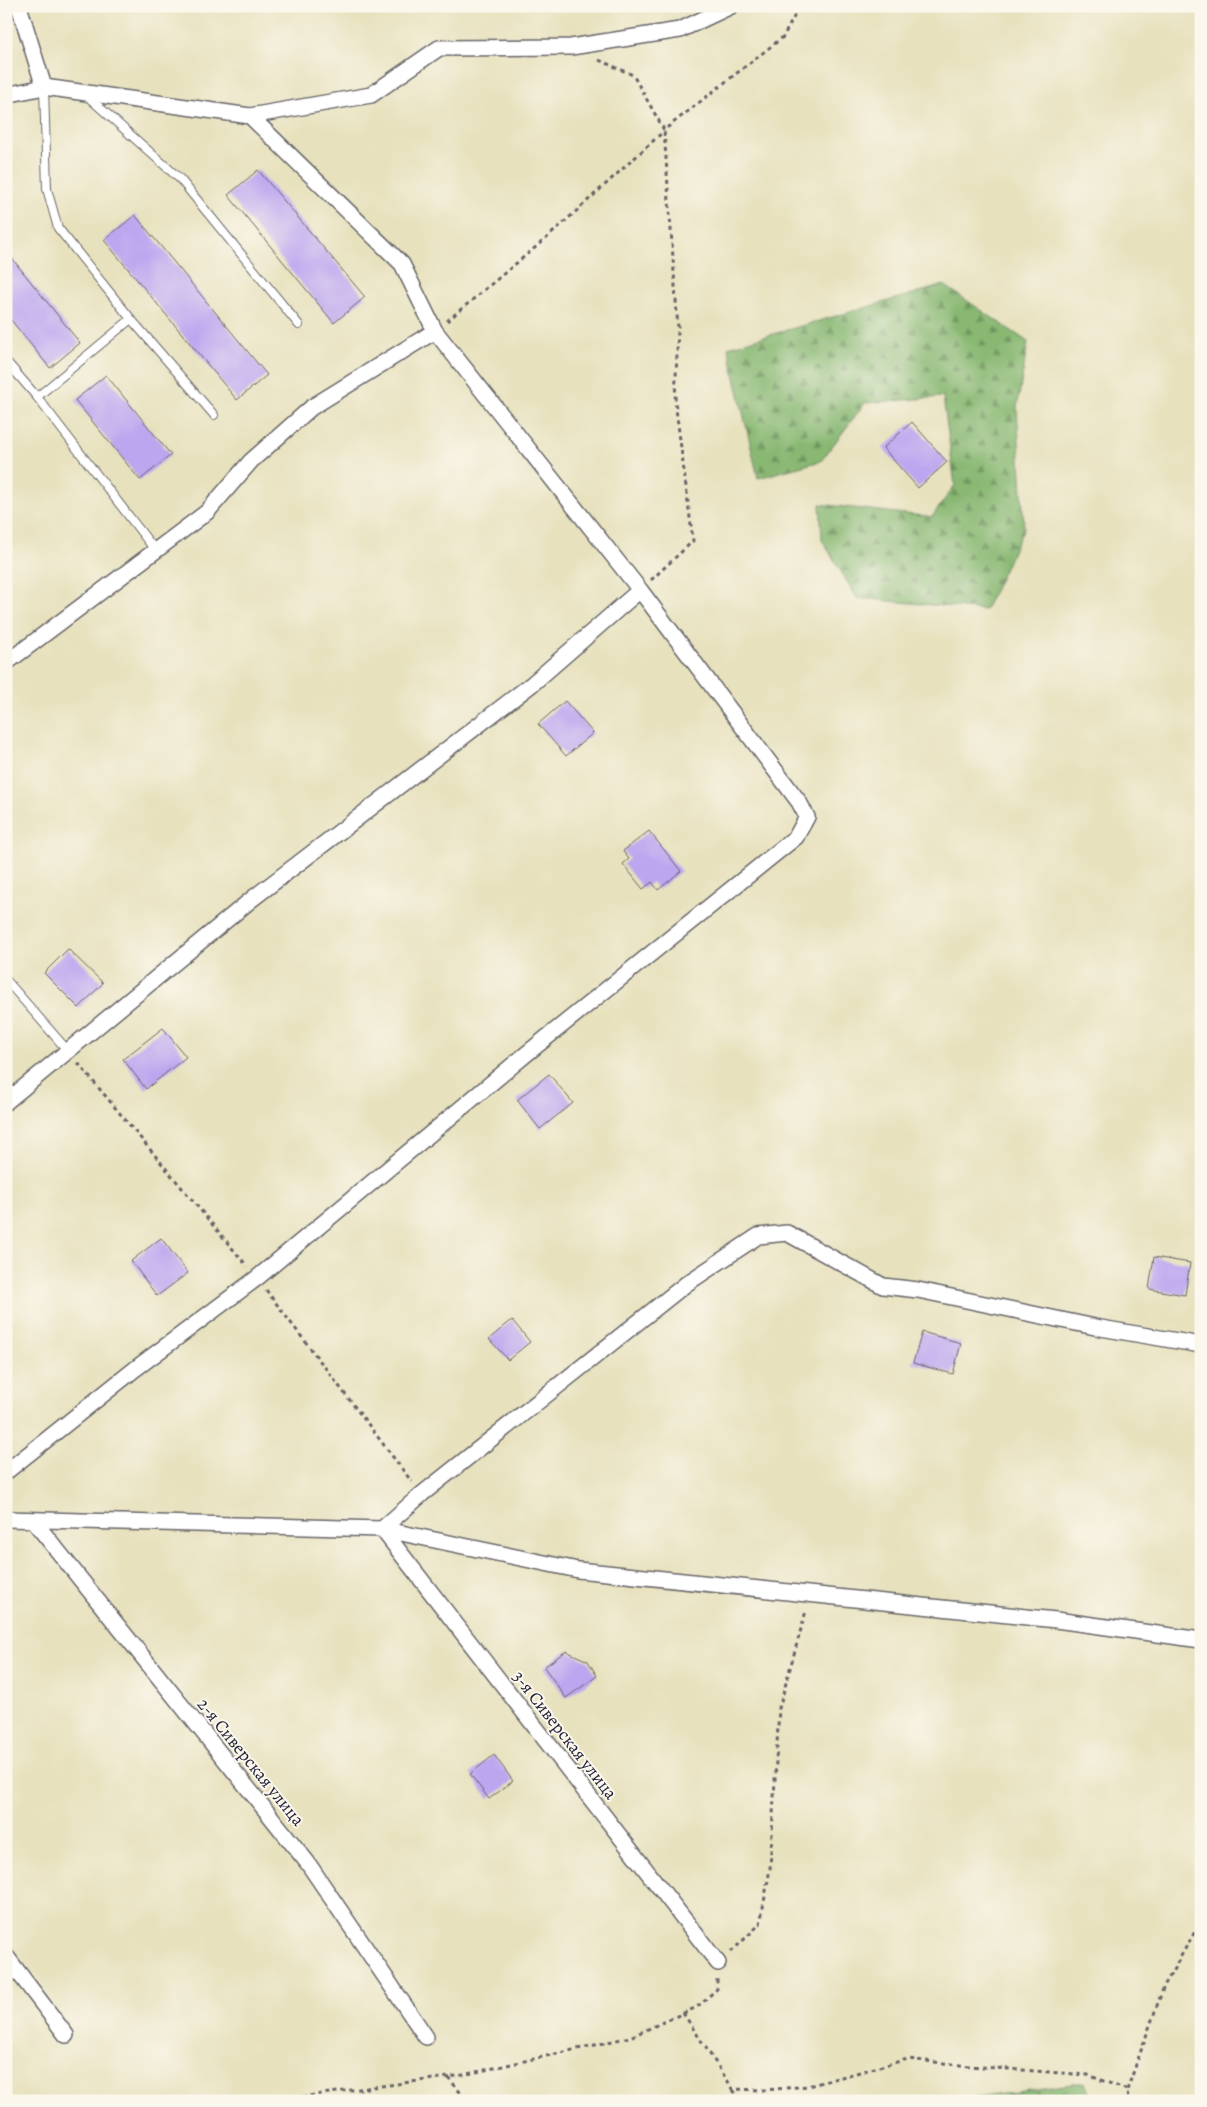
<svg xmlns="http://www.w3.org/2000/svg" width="1207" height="2107" viewBox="0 0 1207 2107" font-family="Alegreya,serif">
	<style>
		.forest { fill: url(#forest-firs); stroke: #556d56 }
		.building { fill: #bca6ef }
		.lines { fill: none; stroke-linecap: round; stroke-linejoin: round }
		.service-casing { stroke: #676568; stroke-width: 10 }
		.minor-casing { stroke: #676568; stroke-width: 18 }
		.path { stroke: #676568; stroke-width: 3; stroke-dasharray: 4 4; stroke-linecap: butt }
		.service { stroke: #fff; stroke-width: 8 }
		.minor { stroke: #fff; stroke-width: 15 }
		.labels { text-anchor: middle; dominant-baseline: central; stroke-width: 4; stroke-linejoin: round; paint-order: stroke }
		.street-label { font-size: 18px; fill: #22223b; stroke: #fbf7ec }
	</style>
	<defs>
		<pattern id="forest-firs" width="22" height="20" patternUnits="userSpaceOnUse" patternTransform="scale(1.25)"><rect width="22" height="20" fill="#88b872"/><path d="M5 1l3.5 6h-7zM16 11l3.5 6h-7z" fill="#6f955f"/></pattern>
	</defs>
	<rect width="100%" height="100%" fill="#fbf7ec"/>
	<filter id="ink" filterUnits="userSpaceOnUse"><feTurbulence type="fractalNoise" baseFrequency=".02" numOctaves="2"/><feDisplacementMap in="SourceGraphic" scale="10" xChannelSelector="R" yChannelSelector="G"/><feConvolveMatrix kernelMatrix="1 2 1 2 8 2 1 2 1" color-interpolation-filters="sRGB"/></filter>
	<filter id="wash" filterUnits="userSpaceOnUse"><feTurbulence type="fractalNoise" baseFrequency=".0096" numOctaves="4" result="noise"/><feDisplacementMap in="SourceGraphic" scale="20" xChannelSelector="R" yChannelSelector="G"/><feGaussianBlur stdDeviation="1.12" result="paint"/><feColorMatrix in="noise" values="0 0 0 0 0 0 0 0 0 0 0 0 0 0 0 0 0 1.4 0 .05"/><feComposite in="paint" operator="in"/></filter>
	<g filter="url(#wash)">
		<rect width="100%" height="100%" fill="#e7e1bd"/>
		<path class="forest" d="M 944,285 L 1028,342 L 1017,407 L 1024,528 L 985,610 L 857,598 L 822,540 L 820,504 L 932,517 L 955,485 L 943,397 L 865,403 L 821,461 L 758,478 L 728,347 Z
			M 1085,2082 L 1092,2101 L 956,2101 Z"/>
		<g id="blocks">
			<path class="building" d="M 258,170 L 365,297 L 334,323 L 228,195 Z
				M 135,215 L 267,375 L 237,400 L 104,240 Z
				M 6,251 L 80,343 L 50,368 L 6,314 Z
				M 106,375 L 171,455 L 140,480 L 75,400 Z
				M 912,422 L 947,462 L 918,488 L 883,448 Z
				M 6,511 L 12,516 L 6,522 Z
				M 565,701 L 593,733 L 566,756 L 538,724 Z
				M 649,831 L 681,871 L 658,890 L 652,882 L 643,889 L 623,864 L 629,859 L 623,851 Z
				M 68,949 L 103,983 L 79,1008 L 44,973 Z
				M 163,1028 L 186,1057 L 146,1089 L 123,1059 Z
				M 549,1074 L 573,1103 L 540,1129 L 517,1100 Z
				M 161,1238 L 188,1273 L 157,1296 L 131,1261 Z
				M 1154,1257 L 1190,1263 L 1185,1295 L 1149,1289 Z
				M 512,1320 L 530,1342 L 508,1360 L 489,1339 Z
				M 922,1332 L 961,1343 L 953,1374 L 913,1363 Z
				M 566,1651 L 588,1661 L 597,1676 L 566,1698 L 544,1667 Z
				M 494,1755 L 513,1781 L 489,1799 L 470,1774 Z"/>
		</g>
	</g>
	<g filter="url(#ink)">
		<use href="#blocks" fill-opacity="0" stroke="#676568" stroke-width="1"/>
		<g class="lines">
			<g class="service-casing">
				<path id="service" d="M 44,87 L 47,189 L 58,228 L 131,319 L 214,415
					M 86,95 L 180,179 L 299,325
					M 6,361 L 37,397 L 155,550
					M 37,397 L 131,319
					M 6,980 L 68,1051"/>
			</g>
			<g class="minor-casing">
				<path id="minor" d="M 44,87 L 250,116 L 371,95 L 439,48 L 571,47 L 680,30 L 731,6
					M 6,95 L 44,87 L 19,6
					M 6,663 L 207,512 L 251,461 L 312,407 L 435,331
					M 6,1102 L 252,899 L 532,684 L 640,590
					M 6,1472 L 135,1369 L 257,1278 L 525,1055 L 796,837 L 807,817 L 799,802 L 640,590 L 435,331 L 402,264 L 250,116
					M 6,1519 L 382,1529 L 578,1570 L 1056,1620 L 1201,1640
					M 33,1520 L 307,1862 L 426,2037
					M 382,1529 L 422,1494 L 686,1284 L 758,1236 L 787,1233 L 883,1286 L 918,1290 L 1095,1327 L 1201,1345
					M 382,1529 L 718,1963
					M 6,1956 L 66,2035"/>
			</g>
			<path class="path" d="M 599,60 L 633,75 L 664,130 L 783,37 L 800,6
				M 447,321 L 549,236 L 664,131
				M 651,580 L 693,541 L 675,401 L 678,329 L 664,130
				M 78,1063 L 247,1266
				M 266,1290 L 412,1482
				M 731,1952 L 760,1924 L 770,1869 L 779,1708 L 806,1611
				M 683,2013 L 733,2089 L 765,2090 L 808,2086 L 908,2059 L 969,2066 L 1088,2075 L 1127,2090 L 1128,2101
				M 448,2077 L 467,2101
				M 733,2090 L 742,2101
				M 1127,2090 L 1164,1986 L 1201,1921
				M 270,2101 L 463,2075 L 630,2037 L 697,2007 L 717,1989 L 717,1977"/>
			<use href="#service" class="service"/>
			<use href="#minor" class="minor"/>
		</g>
	</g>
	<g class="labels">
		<g class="street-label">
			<text transform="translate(565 1735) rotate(52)">3-я Сиверская улица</text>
			<text transform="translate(251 1762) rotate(51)">2-я Сиверская улица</text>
		</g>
	</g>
	<rect width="1207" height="2107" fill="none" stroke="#fbf7ec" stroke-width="25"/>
</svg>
